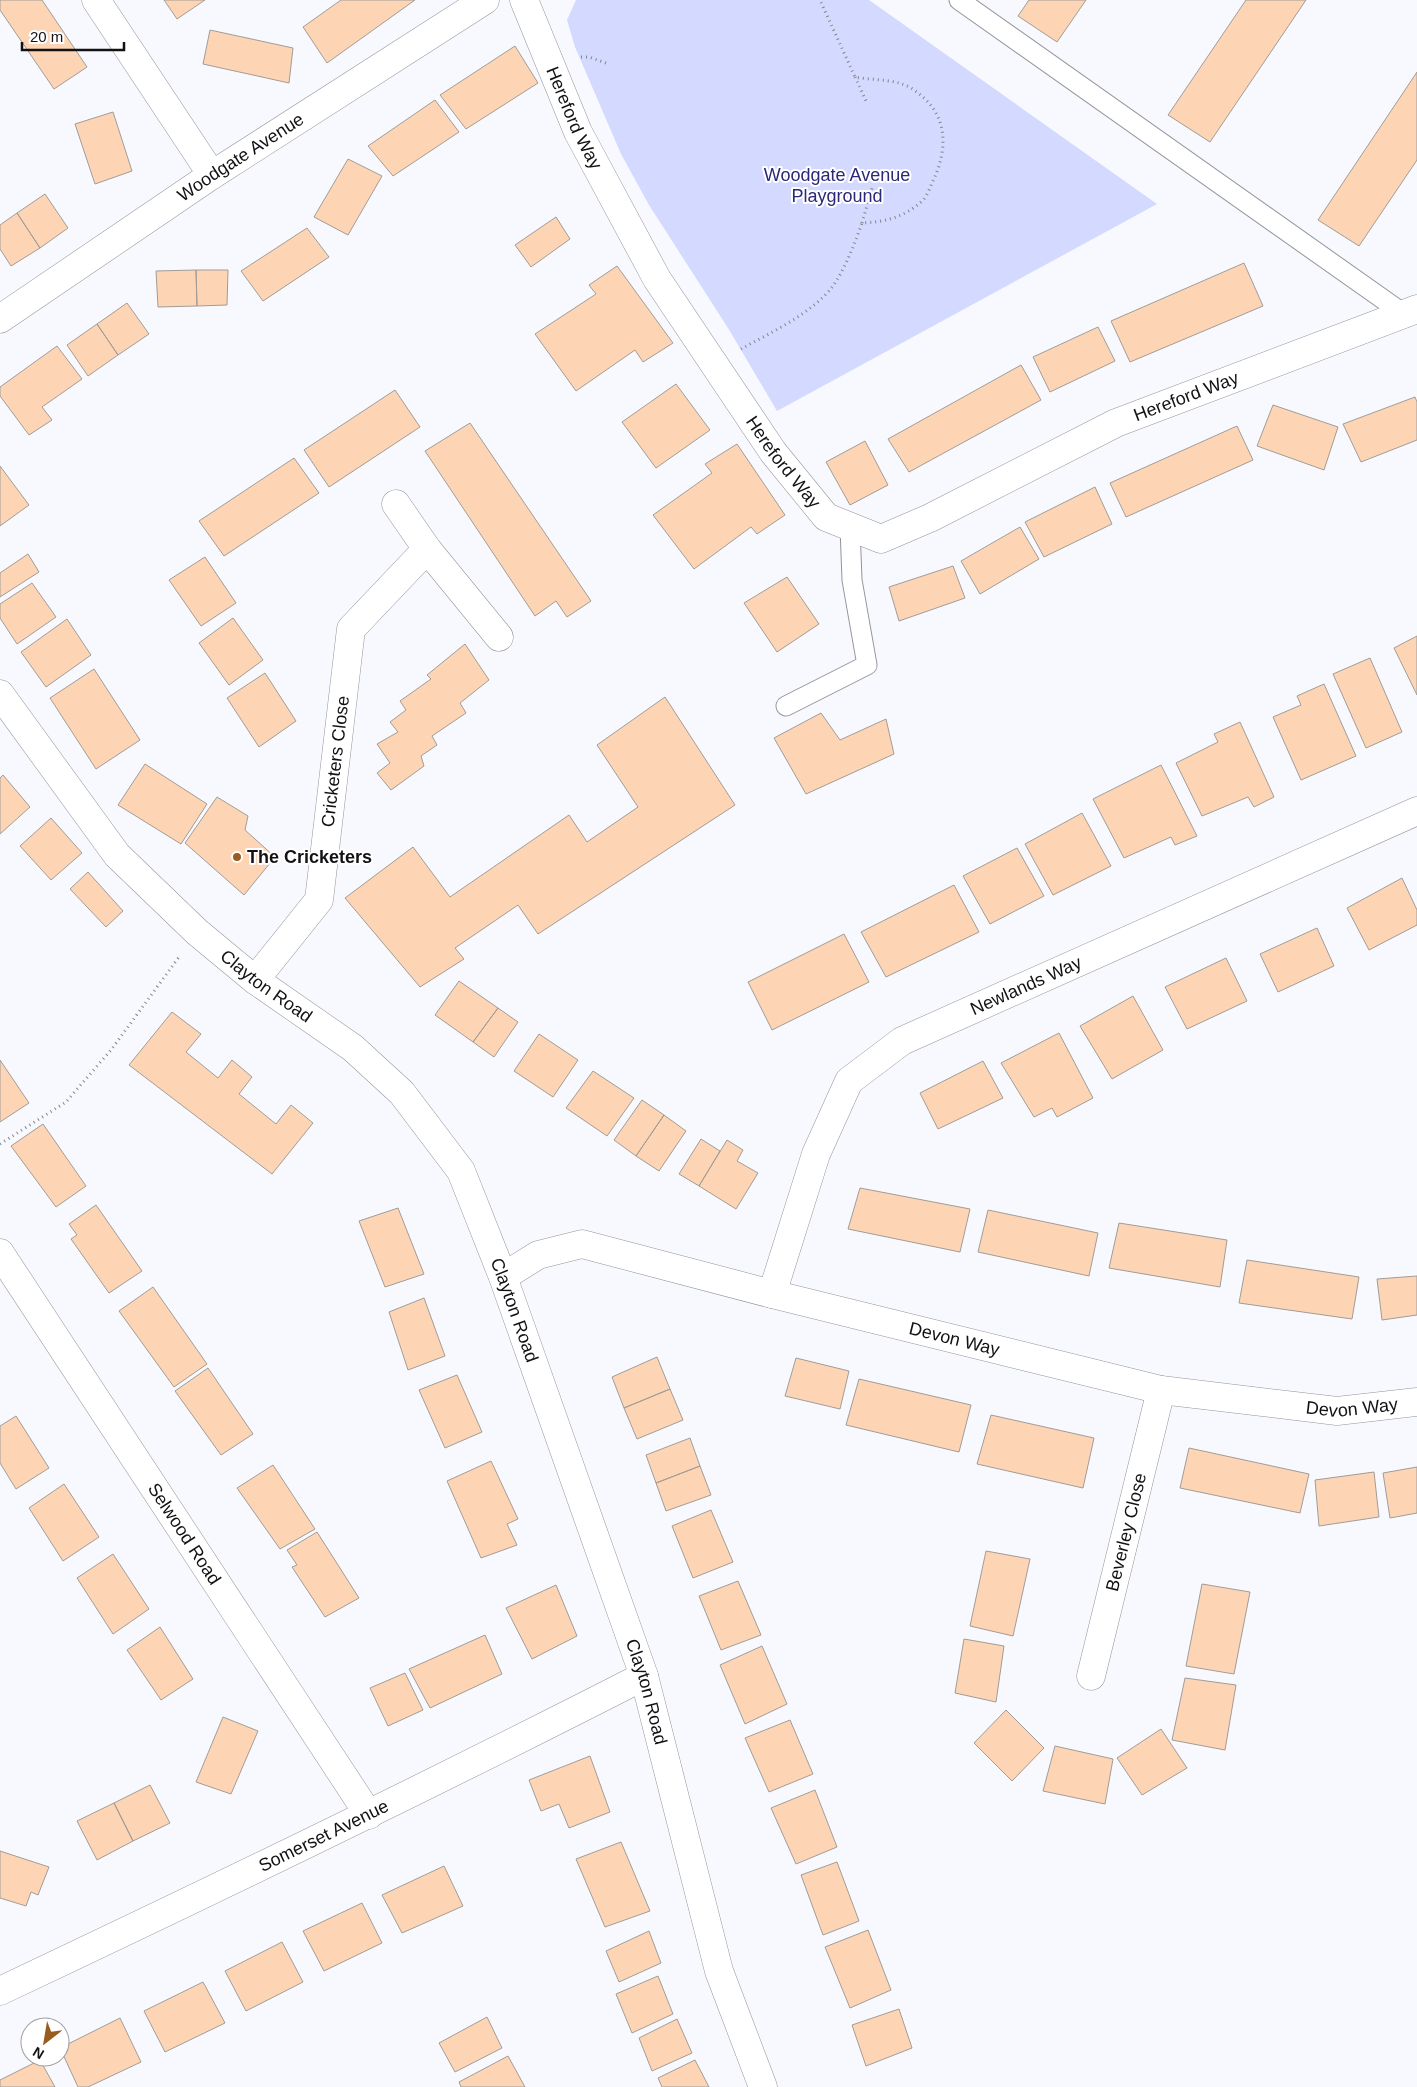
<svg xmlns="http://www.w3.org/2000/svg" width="1417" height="2087" viewBox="0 0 1417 2087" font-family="Helvetica,sans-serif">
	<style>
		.green { fill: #d3d9ff }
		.building { fill: #fdd5b5; stroke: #a19c97 }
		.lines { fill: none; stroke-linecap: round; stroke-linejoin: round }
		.lane-casing { stroke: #94959b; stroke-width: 21 }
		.street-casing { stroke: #94959b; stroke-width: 29 }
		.secondary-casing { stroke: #94959b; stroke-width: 29 }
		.path { stroke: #86868a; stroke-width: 3; stroke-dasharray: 1 4; stroke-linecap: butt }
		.lane { stroke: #fff; stroke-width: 19 }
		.street { stroke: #fff; stroke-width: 28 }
		.secondary { stroke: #fff; stroke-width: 28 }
		.poi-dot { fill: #995c20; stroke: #fff; stroke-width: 2 }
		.labels { text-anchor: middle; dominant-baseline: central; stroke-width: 4; stroke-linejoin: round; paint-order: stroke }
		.street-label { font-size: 18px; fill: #121215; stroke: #fff }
		.park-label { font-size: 18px; fill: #2b2878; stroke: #fff }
		.poi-label { font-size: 18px; font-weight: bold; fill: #121215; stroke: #fff; text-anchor: start }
	</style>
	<rect width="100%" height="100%" fill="#f8f9fe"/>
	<path class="green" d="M 576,0 L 869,0 L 1157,204 L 777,411 L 728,328 L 649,205 L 621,154 L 575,47 L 567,20 Z"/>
	<path class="building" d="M 0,0 L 42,0 L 87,67 L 54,89 L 0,10 Z
		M 164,0 L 205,0 L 177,19 Z
		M 341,0 L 415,0 L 327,63 L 303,27 Z
		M 1029,0 L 1086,0 L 1057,42 L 1018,16 Z
		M 1246,0 L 1306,0 L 1210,142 L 1168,115 Z
		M 210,30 L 293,48 L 289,83 L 203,64 Z
		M 515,46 L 538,83 L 466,129 L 440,95 Z
		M 1417,72 L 1417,160 L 1359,246 L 1318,220 Z
		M 435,100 L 459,132 L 393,176 L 368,146 Z
		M 113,112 L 132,171 L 95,184 L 75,124 Z
		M 348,159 L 382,176 L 348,235 L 314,217 Z
		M 45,194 L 68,228 L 40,248 L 17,213 Z
		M 17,213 L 40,248 L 11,266 L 0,249 L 0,225 Z
		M 556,217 L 570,239 L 531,267 L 515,245 Z
		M 307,228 L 329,257 L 263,301 L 241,271 Z
		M 1244,263 L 1263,306 L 1130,362 L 1111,321 Z
		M 617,266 L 673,343 L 643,362 L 635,350 L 576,391 L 535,334 L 596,294 L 589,285 Z
		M 196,270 L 197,306 L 158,307 L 156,271 Z
		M 196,270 L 228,270 L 227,305 L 197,306 Z
		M 127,303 L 149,334 L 118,355 L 97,324 Z
		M 97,324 L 118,355 L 88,376 L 67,345 Z
		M 1098,327 L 1115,361 L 1050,392 L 1033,357 Z
		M 57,346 L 82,379 L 42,407 L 52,420 L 29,435 L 0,396 L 0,387 Z
		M 1021,365 L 1041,400 L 909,472 L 888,439 Z
		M 676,384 L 710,430 L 656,468 L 622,422 Z
		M 395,390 L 420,427 L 329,487 L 304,450 Z
		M 1415,397 L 1417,402 L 1417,440 L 1361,462 L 1343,424 Z
		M 1273,405 L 1338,427 L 1324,470 L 1257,446 Z
		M 470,423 L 591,601 L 567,617 L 556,601 L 535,616 L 425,451 Z
		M 1237,426 L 1253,460 L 1126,517 L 1110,483 Z
		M 865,441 L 888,485 L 850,505 L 826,462 Z
		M 737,444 L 785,515 L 757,534 L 751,527 L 694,569 L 653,515 L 712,473 L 705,464 Z
		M 294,458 L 319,493 L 224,556 L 199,521 Z
		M 0,466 L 29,505 L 0,526 Z
		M 1095,487 L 1112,524 L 1044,557 L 1025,522 Z
		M 1020,527 L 1039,559 L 980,594 L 961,561 Z
		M 28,554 L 39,572 L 0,597 L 0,573 Z
		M 205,557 L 236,603 L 201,626 L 169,580 Z
		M 953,566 L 965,598 L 899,621 L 889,587 Z
		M 787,577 L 819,624 L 777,652 L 744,603 Z
		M 32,583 L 56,617 L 17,644 L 0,618 L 0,604 Z
		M 233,618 L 263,660 L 229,685 L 199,643 Z
		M 67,619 L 91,655 L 46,687 L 21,652 Z
		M 1417,636 L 1417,695 L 1394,648 Z
		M 465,644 L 489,680 L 460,703 L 466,713 L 432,736 L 437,745 L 421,756 L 424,766 L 391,790 L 377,773 L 390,763 L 377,744 L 398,732 L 390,722 L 406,710 L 400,701 L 431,679 L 427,675 Z
		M 1370,658 L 1402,732 L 1366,748 L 1333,674 Z
		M 94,669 L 140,740 L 96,769 L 50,698 Z
		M 265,673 L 296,721 L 259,747 L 227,698 Z
		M 1324,684 L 1356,756 L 1301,780 L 1273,717 L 1301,705 L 1297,696 Z
		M 665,697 L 735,805 L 538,934 L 518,905 L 455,948 L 464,959 L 420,987 L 345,898 L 413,847 L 450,897 L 569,815 L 587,842 L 638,807 L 597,745 Z
		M 821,713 L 840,740 L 886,719 L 894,754 L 806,794 L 774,738 Z
		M 1240,722 L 1274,797 L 1254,807 L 1248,797 L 1202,816 L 1176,763 L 1218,742 L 1214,734 Z
		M 145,764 L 207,804 L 181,844 L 118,805 Z
		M 1161,765 L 1197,836 L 1175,845 L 1171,837 L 1124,858 L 1093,799 Z
		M 3,775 L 30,807 L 0,834 L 0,778 Z
		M 217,797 L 248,816 L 245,830 L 275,857 L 244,895 L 185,843 Z
		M 1082,813 L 1111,866 L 1053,895 L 1025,844 Z
		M 51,818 L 82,853 L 51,880 L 20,846 Z
		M 1017,848 L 1044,896 L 990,924 L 963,876 Z
		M 88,872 L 123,911 L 106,927 L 70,889 Z
		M 1402,878 L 1417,910 L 1417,925 L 1369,950 L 1347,908 Z
		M 954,885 L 979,932 L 886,977 L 861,932 Z
		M 1317,928 L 1334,966 L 1278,992 L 1260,954 Z
		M 844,934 L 869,982 L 772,1030 L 748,982 Z
		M 1226,958 L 1247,1001 L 1187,1029 L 1165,987 Z
		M 459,981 L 498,1008 L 473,1042 L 435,1015 Z
		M 1133,996 L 1163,1050 L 1112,1079 L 1080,1026 Z
		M 498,1008 L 518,1022 L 494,1057 L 473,1042 Z
		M 172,1012 L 201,1034 L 186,1052 L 218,1078 L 232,1060 L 252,1077 L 239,1094 L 276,1124 L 291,1105 L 313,1123 L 272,1174 L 129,1065 Z
		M 1059,1033 L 1093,1098 L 1057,1117 L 1052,1108 L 1034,1117 L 1001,1063 Z
		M 539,1034 L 578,1060 L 553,1097 L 514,1071 Z
		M 0,1060 L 29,1103 L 0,1122 Z
		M 983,1061 L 1003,1098 L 938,1129 L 920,1093 Z
		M 593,1071 L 634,1098 L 607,1136 L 566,1108 Z
		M 642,1100 L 664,1115 L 636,1156 L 614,1140 Z
		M 664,1115 L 686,1131 L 659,1171 L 636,1156 Z
		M 43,1124 L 86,1186 L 56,1207 L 11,1146 Z
		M 701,1139 L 720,1151 L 699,1186 L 679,1174 Z
		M 727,1140 L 743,1150 L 737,1161 L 758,1173 L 736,1209 L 699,1186 Z
		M 860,1188 L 970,1209 L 960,1252 L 848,1229 Z
		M 96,1205 L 142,1271 L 109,1293 L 71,1239 L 77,1235 L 69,1224 Z
		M 398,1208 L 424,1274 L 385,1287 L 359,1221 Z
		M 988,1210 L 1098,1233 L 1089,1276 L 978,1252 Z
		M 1119,1223 L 1227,1240 L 1220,1287 L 1109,1268 Z
		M 1247,1260 L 1359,1277 L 1352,1319 L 1239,1303 Z
		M 1417,1276 L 1417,1315 L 1382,1320 L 1377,1279 Z
		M 153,1287 L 207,1364 L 174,1387 L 119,1311 Z
		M 424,1298 L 445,1356 L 408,1370 L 389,1312 Z
		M 657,1357 L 670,1389 L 624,1408 L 612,1377 Z
		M 796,1358 L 849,1371 L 840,1409 L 785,1396 Z
		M 208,1368 L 253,1434 L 221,1455 L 175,1391 Z
		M 457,1375 L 482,1432 L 445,1448 L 419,1390 Z
		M 859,1379 L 971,1405 L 959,1452 L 846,1425 Z
		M 670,1389 L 683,1420 L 637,1439 L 624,1408 Z
		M 991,1415 L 1094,1438 L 1083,1488 L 977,1464 Z
		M 16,1416 L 49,1468 L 16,1489 L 0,1463 L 0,1426 Z
		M 690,1438 L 700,1466 L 656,1483 L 646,1455 Z
		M 1189,1448 L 1309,1474 L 1300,1513 L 1180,1488 Z
		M 491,1461 L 518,1519 L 507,1524 L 517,1545 L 481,1558 L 447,1481 Z
		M 273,1465 L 315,1529 L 280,1549 L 237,1488 Z
		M 700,1466 L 711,1495 L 666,1511 L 656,1483 Z
		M 1417,1467 L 1417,1513 L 1390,1518 L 1383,1473 Z
		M 1374,1472 L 1379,1517 L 1319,1526 L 1315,1480 Z
		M 64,1484 L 99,1537 L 63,1561 L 29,1508 Z
		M 711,1510 L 733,1562 L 693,1578 L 672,1526 Z
		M 317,1532 L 359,1598 L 325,1617 L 292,1567 L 297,1565 L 287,1550 Z
		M 986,1551 L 1030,1559 L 1013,1636 L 970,1626 Z
		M 113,1554 L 149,1609 L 113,1634 L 77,1578 Z
		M 738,1581 L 761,1635 L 721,1650 L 699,1596 Z
		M 1202,1584 L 1250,1592 L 1234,1674 L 1186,1666 Z
		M 556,1585 L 577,1636 L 532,1659 L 506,1608 Z
		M 160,1627 L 193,1679 L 161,1700 L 127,1650 Z
		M 485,1635 L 502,1674 L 430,1708 L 409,1669 Z
		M 964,1639 L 1004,1646 L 996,1702 L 955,1693 Z
		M 762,1646 L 787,1704 L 745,1724 L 720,1665 Z
		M 405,1673 L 423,1710 L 388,1726 L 370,1688 Z
		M 1185,1678 L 1236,1685 L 1225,1750 L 1172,1740 Z
		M 1006,1710 L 1044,1748 L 1012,1781 L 974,1743 Z
		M 223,1717 L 258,1731 L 231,1794 L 196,1782 Z
		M 790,1720 L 813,1774 L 769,1792 L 745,1738 Z
		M 1161,1729 L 1187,1768 L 1142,1795 L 1117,1758 Z
		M 1055,1746 L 1113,1759 L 1105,1804 L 1043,1791 Z
		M 590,1756 L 610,1812 L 569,1828 L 559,1804 L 541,1811 L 529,1780 Z
		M 150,1785 L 170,1823 L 133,1841 L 114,1803 Z
		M 815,1790 L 837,1847 L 796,1864 L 771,1808 Z
		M 114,1803 L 133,1841 L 97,1860 L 77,1821 Z
		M 621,1842 L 650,1911 L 605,1927 L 576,1859 Z
		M 0,1851 L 49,1867 L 38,1895 L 31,1892 L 26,1906 L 0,1898 Z
		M 837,1862 L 859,1921 L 823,1935 L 801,1875 Z
		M 444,1866 L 463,1906 L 402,1933 L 382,1895 Z
		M 362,1903 L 382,1943 L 324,1971 L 303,1931 Z
		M 868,1930 L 891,1990 L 850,2008 L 825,1947 Z
		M 649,1931 L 661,1963 L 619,1982 L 606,1951 Z
		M 282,1942 L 303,1982 L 246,2011 L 225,1971 Z
		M 658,1976 L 673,2014 L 632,2033 L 616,1994 Z
		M 203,1982 L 225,2023 L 165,2052 L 144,2011 Z
		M 899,2009 L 912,2048 L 866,2066 L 852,2025 Z
		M 487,2017 L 502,2048 L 455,2072 L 439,2043 Z
		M 120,2018 L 141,2062 L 88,2087 L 78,2087 L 60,2048 Z
		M 677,2019 L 692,2053 L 652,2071 L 639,2038 Z
		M 508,2056 L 525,2087 L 461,2087 L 459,2082 Z
		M 40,2060 L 55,2087 L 0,2087 L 0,2080 Z
		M 695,2060 L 709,2087 L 662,2087 L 658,2078 Z"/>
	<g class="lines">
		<g class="lane-casing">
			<path id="lane" d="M 959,0 L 1404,314
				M 786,706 L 867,665 L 852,580 L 850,527"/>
		</g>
		<g class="street-casing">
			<g id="street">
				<path d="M 96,0 L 212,175"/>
				<path id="s1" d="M 524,0 L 578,132 L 657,279 L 773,452 L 826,517 L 881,539 L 930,518 L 1116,423 L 1417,309"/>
				<path id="s2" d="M 0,319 L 212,175 L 485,0"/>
				<path d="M 396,504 L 427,549 L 499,637"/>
				<path id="s3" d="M 255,980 L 319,900 L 351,629 L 427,549"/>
				<path id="s4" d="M 0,1253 L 369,1815"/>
				<path id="s5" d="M 503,1277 L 538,1255 L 582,1244 L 772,1294 L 1161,1390 L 1337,1411 L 1417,1402"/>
				<path id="s6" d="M 772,1294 L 816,1154 L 849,1081 L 902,1041 L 1417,811"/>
				<path id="s7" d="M 1091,1676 L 1161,1390"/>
				<path id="s8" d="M 0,1991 C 216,1889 431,1785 644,1676"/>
			</g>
		</g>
		<g class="secondary-casing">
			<g id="secondary">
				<path id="s9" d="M 0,694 L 117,855 L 197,932 L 255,980 L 353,1048 L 402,1093 L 461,1171 L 503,1277 L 644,1676 L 719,1971 L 763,2087"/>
			</g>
		</g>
		<path class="path" d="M 581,57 L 589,57 L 606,63
			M 855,77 L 867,103
			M 862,223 L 873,185
			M 741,349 C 770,333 813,313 833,286 C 846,267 854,245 862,223 C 885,222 905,217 922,201 C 927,197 930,187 933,181 C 949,147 948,113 914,90 C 897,78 875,81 855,77 L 820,0
			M 0,1144 L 66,1102 L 111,1050 L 179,957"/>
		<use href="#lane" class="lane"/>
		<use href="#street" class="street"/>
		<use href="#secondary" class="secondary"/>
	</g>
	<circle class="poi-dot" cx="237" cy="857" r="5"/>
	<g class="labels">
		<g class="street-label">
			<text stroke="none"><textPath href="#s1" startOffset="128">Hereford Way</textPath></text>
			<text stroke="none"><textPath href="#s2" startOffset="290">Woodgate Avenue</textPath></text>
			<text stroke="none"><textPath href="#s1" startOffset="998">Hereford Way</textPath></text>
			<text stroke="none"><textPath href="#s1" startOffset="532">Hereford Way</textPath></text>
			<text stroke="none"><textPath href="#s3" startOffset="242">Cricketers Close</textPath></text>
			<text stroke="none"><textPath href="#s9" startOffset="398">Clayton Road</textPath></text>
			<text stroke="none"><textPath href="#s6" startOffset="429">Newlands Way</textPath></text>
			<text stroke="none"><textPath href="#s9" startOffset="818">Clayton Road</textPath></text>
			<text stroke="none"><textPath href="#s5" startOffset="471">Devon Way</textPath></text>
			<text stroke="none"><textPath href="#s5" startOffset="876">Devon Way</textPath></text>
			<text stroke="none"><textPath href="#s7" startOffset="148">Beverley Close</textPath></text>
			<text stroke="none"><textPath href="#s4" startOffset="336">Selwood Road</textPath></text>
			<text stroke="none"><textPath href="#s9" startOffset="1222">Clayton Road</textPath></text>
			<text stroke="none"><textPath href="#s8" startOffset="359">Somerset Avenue</textPath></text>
		</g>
		<g class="park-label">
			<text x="837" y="175">Woodgate Avenue<tspan x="837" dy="21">Playground</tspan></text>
		</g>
		<g class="poi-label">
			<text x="247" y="857">The Cricketers</text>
		</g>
	</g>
	<g transform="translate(45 2042) rotate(211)"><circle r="24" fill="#ffffff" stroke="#a0a0a1"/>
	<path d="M0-4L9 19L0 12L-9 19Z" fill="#995c20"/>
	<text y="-8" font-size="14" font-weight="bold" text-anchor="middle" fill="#121215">N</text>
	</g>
	<path d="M22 42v8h102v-8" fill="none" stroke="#121215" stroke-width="2.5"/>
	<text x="30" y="42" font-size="15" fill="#121215" stroke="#ffffff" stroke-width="4" paint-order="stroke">20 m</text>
</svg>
